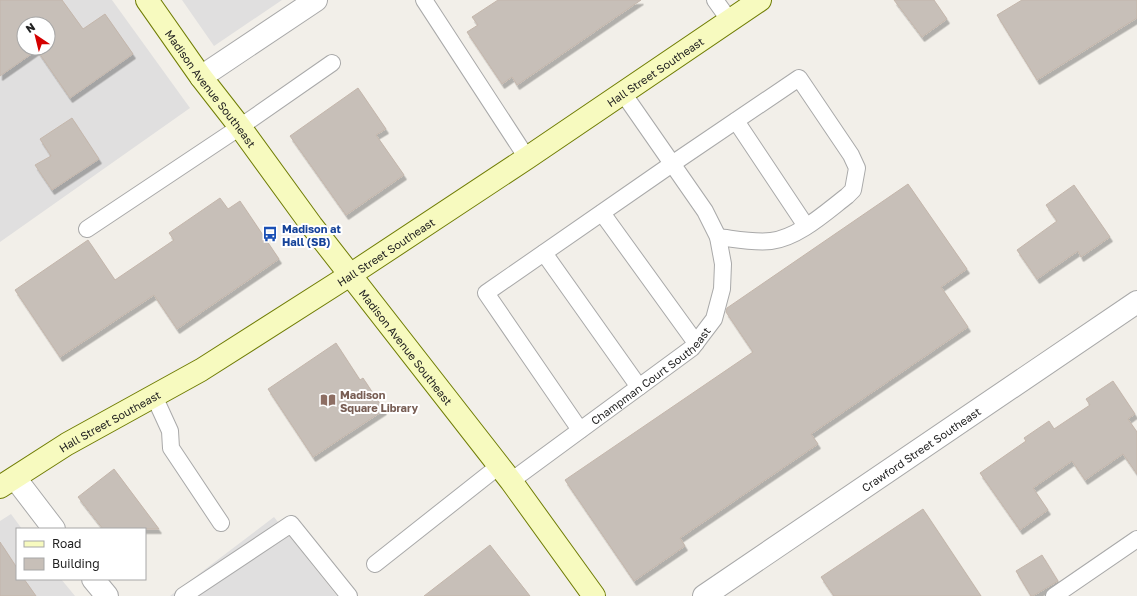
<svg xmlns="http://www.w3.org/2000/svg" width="1137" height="596" viewBox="0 0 1137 596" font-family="'Golos Text',sans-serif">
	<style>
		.residential { fill: #e0dfdf; fill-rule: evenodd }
		.building { fill: #c7bfb8; stroke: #c4b6ab; fill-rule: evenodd; filter: url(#shadow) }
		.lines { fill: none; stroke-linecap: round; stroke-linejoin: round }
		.lane-casing { stroke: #a9a9a9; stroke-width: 18 }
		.street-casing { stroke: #a9a9a9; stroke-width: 24 }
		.secondary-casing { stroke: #707d05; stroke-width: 24 }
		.lane { stroke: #fff; stroke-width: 16 }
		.street { stroke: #fff; stroke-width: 22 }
		.secondary { stroke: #f7fabf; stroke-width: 22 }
		.labels { text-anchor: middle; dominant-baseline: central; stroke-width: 4; stroke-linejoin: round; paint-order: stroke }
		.street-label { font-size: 11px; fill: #222; stroke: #fff }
		.transit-label { font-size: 11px; font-weight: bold; fill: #164399; stroke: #fff; text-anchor: start }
		.education-label { font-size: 11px; font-weight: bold; fill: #785e54; stroke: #fff; text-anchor: start }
	</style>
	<defs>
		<filter id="shadow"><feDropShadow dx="2.5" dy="4.5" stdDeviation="0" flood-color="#0004"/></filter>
	</defs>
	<rect width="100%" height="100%" fill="#f2efe9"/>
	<path class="residential" d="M 0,0 L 112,0 L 190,108 L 0,242 ZM 24,24 L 48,24 L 48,48 L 24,48 Z
		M 182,0 L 282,0 L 214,46 Z
		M 11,514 L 22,529 L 17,529 L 17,579 L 61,579 L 75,596 L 0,596 L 0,521 Z
		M 274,517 L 337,596 L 170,596 Z"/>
	<path class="building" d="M 0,0 L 62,0 L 83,29 L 105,14 L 133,54 L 70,98 L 37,50 L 0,76 ZM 24,24 L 48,24 L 48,48 L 24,48 Z
		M 498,0 L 641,0 L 517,85 L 512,77 L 502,84 L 467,32 L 478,25 L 472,17 Z
		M 894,0 L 934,0 L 947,19 L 922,37 Z
		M 1022,0 L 1137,0 L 1137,18 L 1037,80 L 997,15 Z
		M 358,88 L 386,129 L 376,135 L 404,175 L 346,215 L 290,136 Z
		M 72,118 L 99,159 L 52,190 L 35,165 L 51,156 L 40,139 Z
		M 908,184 L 967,269 L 941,287 L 968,327 L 811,434 L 818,444 L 680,538 L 685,546 L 634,581 L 565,480 L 753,352 L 726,312 L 727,308 Z
		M 1074,185 L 1110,237 L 1081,257 L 1078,251 L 1037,279 L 1017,250 L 1057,221 L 1046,205 Z
		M 220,198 L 228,209 L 240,201 L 279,259 L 177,329 L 154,295 L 60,357 L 15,290 L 88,240 L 115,280 L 174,240 L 169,233 Z
		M 336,343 L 360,380 L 363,378 L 384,410 L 313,457 L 268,389 Z
		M 1113,381 L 1135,414 L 1128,419 L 1137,432 L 1137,474 L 1123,454 L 1085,480 L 1072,461 L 1033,488 L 1048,510 L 1020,530 L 980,473 L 1026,441 L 1024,438 L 1049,421 L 1054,429 L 1090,405 L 1086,399 Z
		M 114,469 L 159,529 L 103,529 L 78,497 Z
		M 923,509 L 981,596 L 834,596 L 821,577 Z
		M 0,542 L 17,568 L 17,579 L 24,579 L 36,596 L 0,596 Z
		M 490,545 L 530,596 L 424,596 Z
		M 1042,555 L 1058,581 L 1033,596 L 1031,596 L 1016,571 Z"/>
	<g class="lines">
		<g class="lane-casing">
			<g id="lane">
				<path d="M 424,0 L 527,158"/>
				<path d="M 715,0 L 730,21"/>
				<path d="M 736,121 L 806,226"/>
				<path d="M 602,213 L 696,343"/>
				<path d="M 87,229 L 240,127 L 332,63"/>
				<path d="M 544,253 L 639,387"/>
				<path d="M 154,396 L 170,431 L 171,448 L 221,523"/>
				<path d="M 580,430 L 486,293 L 672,164 L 799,78 L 851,155 L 857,168 L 853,190 L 847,196 C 826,212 798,238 771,241 C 754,243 735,239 718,237"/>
				<path id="s1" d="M 511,481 L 692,348 L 714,319 L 722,289 L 723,264 L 718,237 L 705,211 L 623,93"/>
				<path d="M 375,564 L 499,466"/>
				<path d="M 183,596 L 291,524 L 349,596"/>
				<path d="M 1054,596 L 1137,539"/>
			</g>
		</g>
		<g class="street-casing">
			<g id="street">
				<path d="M 201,77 L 316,0"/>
				<path d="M 15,478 L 54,529"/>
				<path d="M 93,579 L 107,596"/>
				<path id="s2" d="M 704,596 L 1137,302"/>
			</g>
		</g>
		<g class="secondary-casing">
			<g id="secondary">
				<path id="s3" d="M 147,0 L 201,77 L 240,127 L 312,226 L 511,481 L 594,596"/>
				<path id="s4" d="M 0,487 L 67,444 L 201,370 L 350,275 L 527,158 L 760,0"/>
			</g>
		</g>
		<use href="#lane" class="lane"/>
		<use href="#street" class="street"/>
		<use href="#secondary" class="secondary"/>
	</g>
	<defs>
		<g id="bus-bare" transform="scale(1.2)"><path d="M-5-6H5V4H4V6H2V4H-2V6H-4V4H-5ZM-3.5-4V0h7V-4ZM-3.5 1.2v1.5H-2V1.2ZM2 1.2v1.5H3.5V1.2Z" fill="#1a4fb4" stroke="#fff" stroke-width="2.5" paint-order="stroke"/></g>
		<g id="library-bare" transform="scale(1.2)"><path d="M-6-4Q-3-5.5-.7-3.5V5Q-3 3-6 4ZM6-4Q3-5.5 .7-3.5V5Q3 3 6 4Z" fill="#8d6e63" stroke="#fff" stroke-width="2.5" paint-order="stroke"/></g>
	</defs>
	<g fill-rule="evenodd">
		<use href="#bus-bare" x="270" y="234"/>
		<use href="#library-bare" x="328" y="400"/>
	</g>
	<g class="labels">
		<g class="street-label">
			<text stroke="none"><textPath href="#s4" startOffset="776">Hall Street Southeast</textPath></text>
			<text stroke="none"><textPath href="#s3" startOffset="109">Madison Avenue Southeast</textPath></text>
			<text stroke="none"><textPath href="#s4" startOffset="452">Hall Street Southeast</textPath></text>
			<text stroke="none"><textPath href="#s3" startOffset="433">Madison Avenue Southeast</textPath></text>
			<text stroke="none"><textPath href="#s1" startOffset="175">Champman Court Southeast</textPath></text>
			<text stroke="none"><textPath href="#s4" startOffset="128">Hall Street Southeast</textPath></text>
			<text stroke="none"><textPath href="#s2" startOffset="262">Crawford Street Southeast</textPath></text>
		</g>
		<g class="transit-label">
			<text x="282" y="228">Madison at<tspan x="282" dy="13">Hall (SB)</tspan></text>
		</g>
		<g class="education-label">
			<text x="340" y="394">Madison<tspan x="340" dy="13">Square Library</tspan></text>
		</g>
	</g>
	<rect x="16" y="528" width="130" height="52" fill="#ffffff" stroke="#a7a7a7"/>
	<rect x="24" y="541" width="20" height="6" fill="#f7fabf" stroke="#a7a7a7"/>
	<text x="52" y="548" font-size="12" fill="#222222">Road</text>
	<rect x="24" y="558" width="20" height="12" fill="#c7bfb8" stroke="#a7a7a7"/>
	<text x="52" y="568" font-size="12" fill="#222222">Building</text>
	<g transform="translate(36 36) rotate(325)"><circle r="19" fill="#ffffff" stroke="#a7a7a7"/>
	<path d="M0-3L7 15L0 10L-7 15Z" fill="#d40000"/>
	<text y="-6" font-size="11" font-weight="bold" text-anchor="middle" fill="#222222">N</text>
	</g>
</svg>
